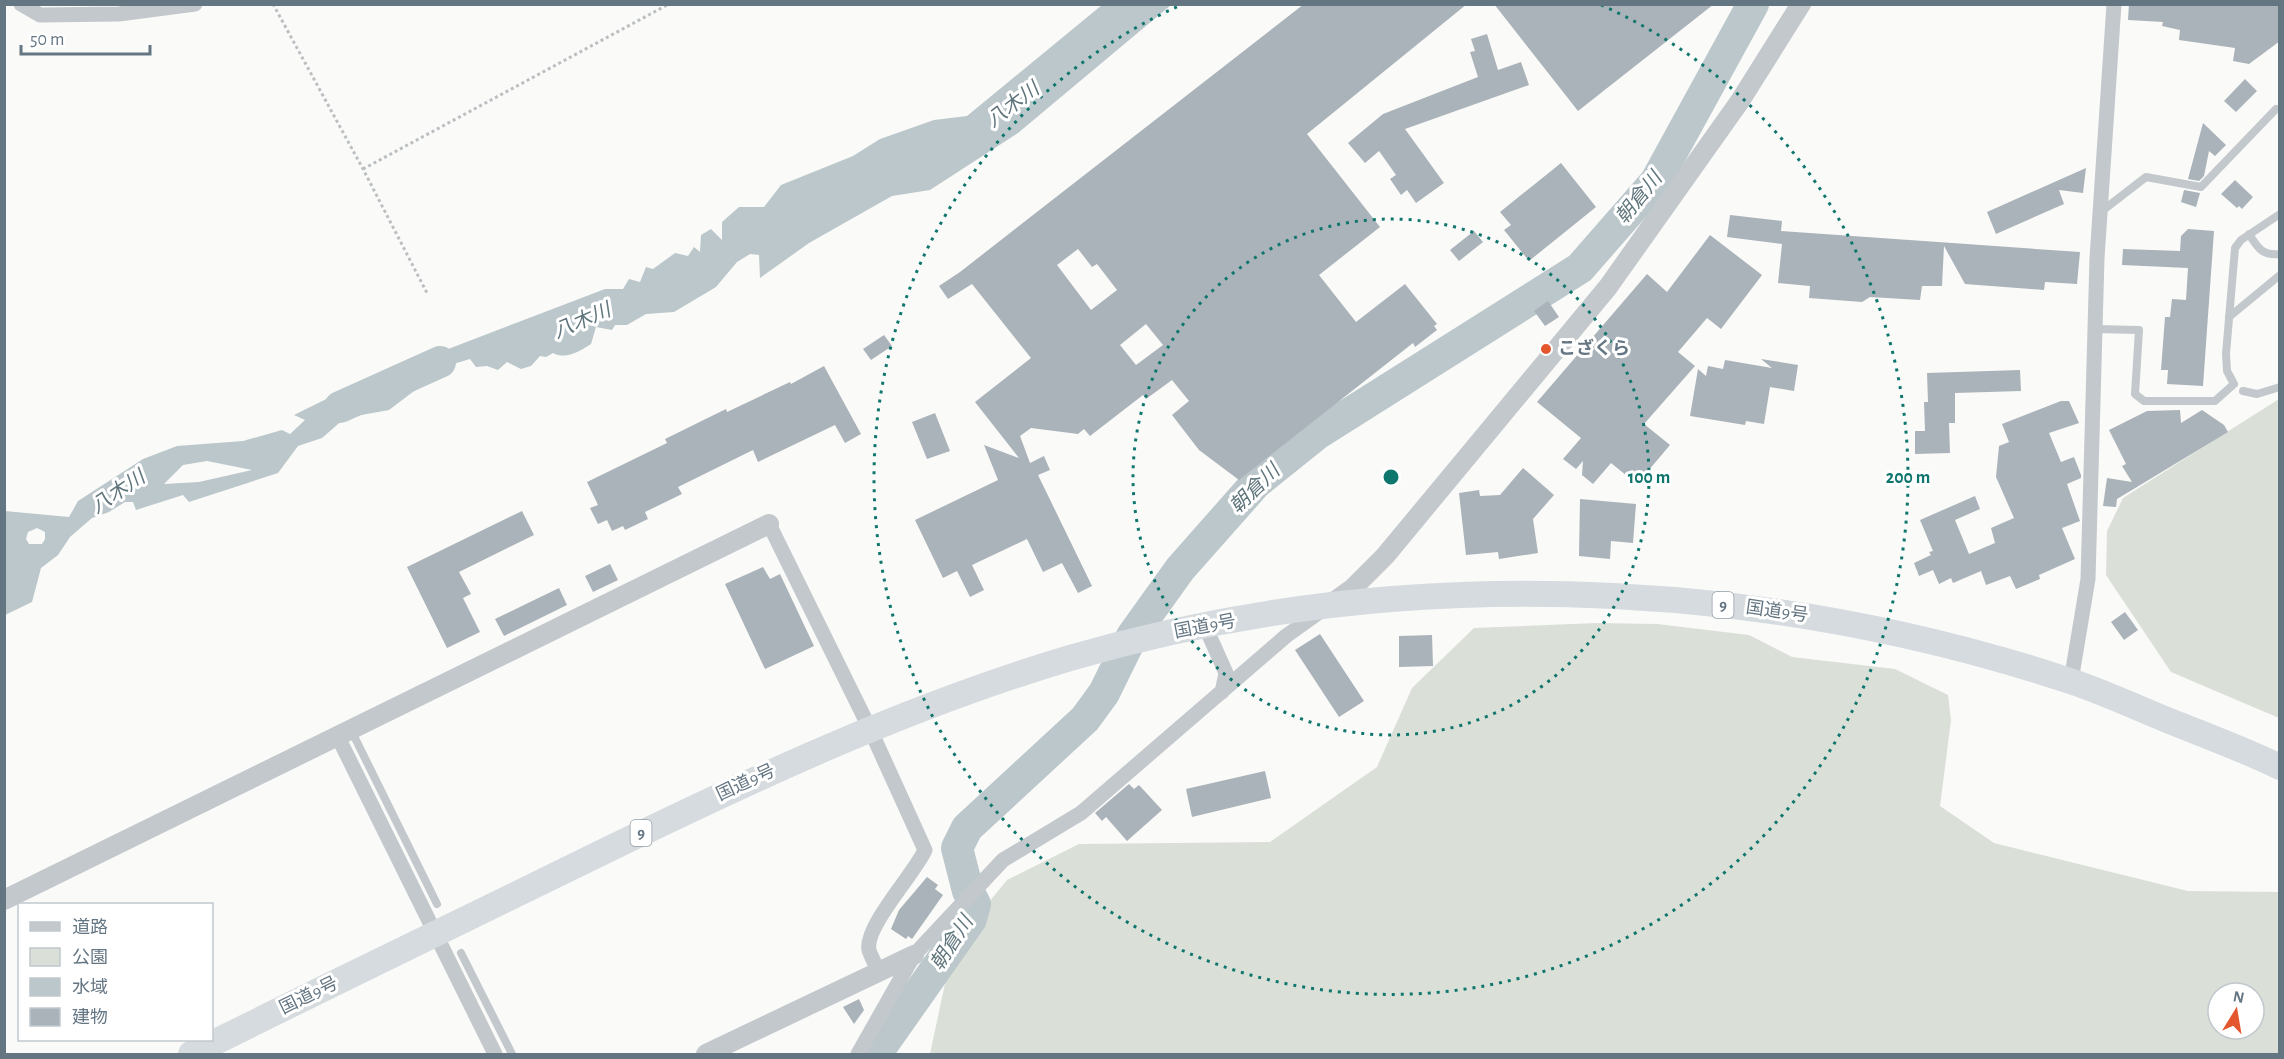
<svg xmlns="http://www.w3.org/2000/svg" width="2284" height="1059" viewBox="0 0 2284 1059" font-family="'Alegreya Sans','Noto Sans JP',sans-serif">
	<style>
		.green { fill: #dadfd7; fill-rule: evenodd }
		.water { fill: #bbc7cb; fill-rule: evenodd }
		.lines { fill: none; stroke-linecap: round; stroke-linejoin: round }
		.river { stroke: #bbc7cb; stroke-width: 32 }
		.building { fill: #aab3b9; fill-rule: evenodd }
		.path { stroke: #bbbfc2; stroke-width: 3; stroke-dasharray: 3 3; stroke-linecap: butt }
		.service { stroke: #c3c8cc; stroke-width: 8 }
		.minor { stroke: #c3c8cc; stroke-width: 15 }
		.tertiary { stroke: #c3c8cc; stroke-width: 20 }
		.trunk { stroke: #d6dbdf; stroke-width: 26 }
		.ring { fill: none; stroke: #0f766e; stroke-width: 3; stroke-dasharray: 3 6 }
		.poi-dot { fill: #e4572e; stroke: #fff; stroke-width: 2 }
		.labels { text-anchor: middle; dominant-baseline: central; stroke-width: 6; stroke-linejoin: round; paint-order: stroke }
		.shield { fill: #fff; stroke: #939fa8; stroke-width: 1.5 }
		.shield-label { font-size: 16px; font-weight: bold; fill: #657683 }
		.poi-label { font-size: 18px; font-weight: bold; fill: #657683; stroke: #fff; text-anchor: start }
		.street-label { font-size: 18px; fill: #657683; stroke: #fff }
		.water-label { font-size: 20px; font-style: italic; fill: #60757c; stroke: #fff }
		.centre { fill: #0f766e; stroke: #fff; stroke-width: 3 }
		.ring-label { font-size: 18px; text-anchor: middle; font-weight: bold; fill: #0f766e; stroke: #fff; stroke-width: 6; stroke-linejoin: round; paint-order: stroke }
	</style>
	<rect width="100%" height="100%" fill="#fafaf8"/>
	<path class="green" d="M 2279,399 L 2279,718 L 2171,672 L 2106,575 L 2107,531 L 2123,498 Z
		M 1597,623 L 1657,624 L 1749,635 L 1792,657 L 1895,669 L 1948,695 L 1951,720 L 1940,806 L 1994,843 L 2188,891 L 2279,892 L 2279,1054 L 930,1054 L 953,946 L 1007,880 L 1079,844 L 1270,842 L 1377,767 L 1412,688 L 1474,628 ZM 2218,993 L 2254,993 L 2254,1029 L 2218,1029 Z"/>
	<path class="water" d="M 1102,5 L 1171,5 L 1018,133 L 930,190 L 892,196 L 809,243 L 760,278 L 759,255 L 750,254 L 737,262 L 716,287 L 674,312 L 646,314 L 627,325 L 615,325 L 612,330 L 596,327 L 591,344 C 580,351 566,360 553,353 L 546,357 L 540,356 L 531,366 L 521,369 L 507,362 L 498,370 L 487,366 L 476,367 L 470,359 L 447,366 L 389,410 L 345,418 L 322,438 L 298,446 L 278,473 L 189,502 L 183,495 L 136,510 L 133,502 L 125,502 L 109,512 L 92,518 L 70,537 L 58,555 L 41,568 L 32,602 L 5,615 L 5,511 L 69,517 L 78,501 L 143,459 L 177,446 L 243,441 L 282,430 L 290,434 L 305,420 L 294,415 L 395,365 L 443,351 L 605,289 L 623,289 L 629,279 L 640,282 L 646,267 L 653,269 L 675,253 L 688,256 L 694,247 L 700,252 L 701,235 L 711,229 L 722,240 L 722,222 L 739,207 L 764,207 L 781,185 L 853,156 L 880,139 L 934,120 L 967,116 ZM 400,376 L 399,391 L 390,397 L 378,394 L 382,383 ZM 207,461 L 252,470 L 199,482 L 164,484 L 183,465 ZM 37,528 L 45,532 L 45,539 L 42,544 L 29,544 L 26,539 L 28,532 Z"/>
	<g class="lines">
		<path class="river" d="M 340,407 L 440,362
			M 876,1054 L 971,919 L 975,904 L 968,891 L 957,848 L 967,828 L 1085,719 L 1104,693 L 1132,636 L 1180,569 L 1256,483 L 1317,434 L 1580,268 L 1656,181 L 1753,4"/>
	</g>
	<path class="building" d="M 1304,4 L 1467,4 L 1307,134 L 1380,227 L 1319,275 L 1356,322 L 1405,284 L 1437,324 L 1434,326 L 1437,330 L 1415,347 L 1413,343 L 1239,480 L 1199,450 L 1172,415 L 1189,401 L 1172,380 L 1146,399 L 1143,395 L 1090,436 L 1084,429 L 1078,434 L 1031,428 L 1020,436 L 1030,463 L 1044,456 L 1050,470 L 1038,475 L 1092,586 L 1078,593 L 1062,563 L 1043,572 L 1027,539 L 972,565 L 984,590 L 970,597 L 957,571 L 943,578 L 915,520 L 998,480 L 984,445 L 1019,458 L 975,402 L 1031,358 L 972,284 L 948,299 L 939,286 L 960,272 ZM 1078,249 L 1092,267 L 1097,264 L 1117,290 L 1091,310 L 1057,265 ZM 1146,324 L 1163,345 L 1136,365 L 1120,345 Z
		M 1494,4 L 1714,4 L 1578,111 Z
		M 2129,4 L 2280,4 L 2280,41 L 2249,64 L 2233,61 L 2235,48 L 2179,40 L 2180,30 L 2162,26 L 2163,22 L 2128,20 Z
		M 1487,34 L 1498,70 L 1521,62 L 1529,85 L 1405,129 L 1444,183 L 1416,203 L 1407,190 L 1401,195 L 1390,179 L 1396,175 L 1379,151 L 1365,163 L 1348,143 L 1383,114 L 1478,77 L 1470,52 L 1475,51 L 1471,39 Z
		M 2245,79 L 2257,91 L 2236,112 L 2224,101 Z
		M 2203,123 L 2226,145 L 2215,156 L 2209,151 L 2204,176 L 2199,181 L 2188,179 Z
		M 1561,163 L 1596,207 L 1529,261 L 1504,230 L 1511,225 L 1500,212 Z
		M 2086,168 L 2083,193 L 2059,190 L 2064,204 L 1996,234 L 1987,212 Z
		M 2235,180 L 2253,197 L 2242,209 L 2239,206 L 2237,208 L 2221,194 Z
		M 2184,190 L 2200,193 L 2196,207 L 2181,202 Z
		M 1730,215 L 1782,221 L 1781,231 L 2080,252 L 2077,284 L 2045,282 L 2044,290 L 1965,284 L 1944,246 L 1942,286 L 1922,286 L 1920,300 L 1870,297 L 1862,302 L 1809,298 L 1810,286 L 1778,283 L 1782,244 L 1727,237 Z
		M 2188,229 L 2214,231 L 2203,386 L 2167,384 L 2168,370 L 2161,370 L 2165,317 L 2170,317 L 2172,299 L 2186,300 L 2188,268 L 2122,265 L 2123,249 L 2180,251 L 2181,236 Z
		M 1474,231 L 1483,242 L 1459,261 L 1450,250 Z
		M 1710,235 L 1762,275 L 1721,329 L 1707,318 L 1678,352 L 1695,366 L 1644,424 L 1670,445 L 1637,484 L 1611,463 L 1593,484 L 1582,475 L 1583,461 L 1576,469 L 1563,459 L 1581,438 L 1537,402 L 1647,274 L 1667,292 Z
		M 1548,301 L 1559,317 L 1545,326 L 1534,311 Z
		M 884,335 L 892,346 L 871,360 L 863,349 Z
		M 1761,359 L 1798,365 L 1794,391 L 1770,387 L 1764,424 L 1746,421 L 1745,425 L 1690,416 L 1698,369 L 1706,376 L 1708,366 L 1723,369 L 1725,360 L 1772,368 Z
		M 824,366 L 861,434 L 845,443 L 835,425 L 758,462 L 753,450 L 678,487 L 682,494 L 645,512 L 648,519 L 625,530 L 623,526 L 612,531 L 607,520 L 598,524 L 590,508 L 598,505 L 587,482 L 667,443 L 665,439 L 726,409 L 727,412 L 790,382 L 791,384 Z
		M 2020,370 L 2021,391 L 1955,393 L 1955,423 L 1949,423 L 1950,453 L 1915,454 L 1915,431 L 1925,431 L 1924,402 L 1928,402 L 1927,373 Z
		M 2061,401 L 2069,401 L 2079,423 L 2049,433 L 2061,462 L 2074,457 L 2081,475 L 2081,478 L 2067,484 L 2080,521 L 2062,528 L 2075,559 L 2039,575 L 2040,579 L 2016,589 L 2010,576 L 1986,585 L 1981,571 L 1953,583 L 1951,578 L 1939,584 L 1933,570 L 1919,576 L 1914,563 L 1931,555 L 1929,552 L 1933,551 L 1920,520 L 1975,496 L 1980,509 L 1955,520 L 1969,554 L 1995,543 L 1991,528 L 2014,518 L 1996,477 L 1999,446 L 2009,442 L 2002,424 Z
		M 2180,410 L 2181,423 L 2202,410 L 2224,425 L 2228,432 L 2117,499 L 2116,507 L 2103,506 L 2107,478 L 2132,482 L 2122,466 L 2126,464 L 2109,430 L 2147,411 Z
		M 935,413 L 950,451 L 927,459 L 912,422 Z
		M 1523,468 L 1554,495 L 1533,519 L 1538,553 L 1499,559 L 1498,552 L 1466,555 L 1459,493 L 1479,490 L 1480,496 L 1500,495 Z
		M 1580,499 L 1636,504 L 1633,543 L 1611,541 L 1610,559 L 1579,556 Z
		M 522,511 L 534,535 L 459,572 L 471,594 L 463,598 L 480,632 L 447,648 L 407,567 Z
		M 610,564 L 618,580 L 593,592 L 585,576 Z
		M 763,567 L 770,579 L 780,574 L 814,646 L 765,669 L 725,584 Z
		M 559,588 L 567,605 L 504,636 L 495,619 Z
		M 2125,612 L 2138,630 L 2124,640 L 2111,622 Z
		M 1320,634 L 1364,701 L 1339,717 L 1295,650 Z
		M 1432,635 L 1433,666 L 1399,667 L 1399,636 Z
		M 1265,771 L 1271,798 L 1192,817 L 1186,789 Z
		M 1129,784 L 1134,789 L 1139,785 L 1162,810 L 1127,841 L 1106,817 L 1102,821 L 1095,813 Z
		M 927,877 L 938,885 L 935,889 L 943,895 L 912,939 L 908,936 L 906,939 L 891,929 L 899,910 Z
		M 859,999 L 864,1010 L 854,1024 L 843,1007 Z"/>
	<g class="lines">
		<path class="path" d="M 273,4 L 363,169 L 427,293
			M 363,169 L 669,4"/>
		<path class="service" d="M 2102,211 L 2146,177 L 2201,187 L 2276,109
			M 2249,234 C 2258,248 2262,256 2280,254
			M 2229,317 L 2280,275
			M 2095,329 L 2139,330 L 2135,394 L 2144,401 L 2215,401 L 2234,384 L 2227,371 L 2226,354 L 2235,248 L 2241,240 L 2280,214
			M 2243,391 L 2257,394 L 2280,387
			M 351,730 L 437,904
			M 461,953 L 512,1054"/>
		<path class="minor" d="M 21,4 L 40,15 L 119,14 L 195,4
			M 769,524 L 870,729 L 925,850 C 915,873 864,927 869,950 C 871,957 876,965 879,972
			M 1205,626 L 1226,673 L 1222,692
			M 2071,681 L 2088,579 L 2097,258 L 2114,4
			M 338,737 L 495,1054
			M 858,1054 L 914,955 L 1003,860 L 1081,813 L 1286,636 L 1321,611"/>
		<path class="tertiary" d="M 1328,606 L 1353,588 L 1385,556 L 1608,287 L 1740,101 L 1801,4
			M 4,900 L 769,524
			M 706,1054 L 914,955"/>
		<path class="trunk" d="M 191,1054 C 330,985 469,917 609,849 C 759,776 909,706 1070,658 C 1391,564 1747,575 2064,679 C 2099,690 2133,706 2167,720 C 2205,735 2243,749 2280,767"/>
	</g>
	<g class="ring">
		<circle cx="1391" cy="477" r="258"/>
		<path d="M1601 5A517 517 0 1 1 1181 5"/>
	</g>
	<circle class="poi-dot" cx="1546" cy="349" r="6"/>
	<g class="labels">
		<g class="shield">
			<rect x="1712.5" y="592" width="21" height="26" rx="4.5"/>
			<rect x="630.5" y="820" width="21" height="26" rx="4.5"/>
		</g>
		<g class="shield-label">
			<text x="1723" y="605">9</text>
			<text x="641" y="833">9</text>
		</g>
		<g class="poi-label">
			<text x="1558" y="349">こざくら</text>
		</g>
		<g class="street-label">
			<text transform="translate(1777 612) rotate(8)">国道9号</text>
			<text transform="translate(1205 627) rotate(-11)">国道9号</text>
			<text transform="translate(746 783) rotate(-25)">国道9号</text>
			<text transform="translate(309 996) rotate(-26)">国道9号</text>
		</g>
		<g class="water-label">
			<text transform="translate(1013 105) rotate(-37)">八木川</text>
			<text transform="translate(1639 198) rotate(-51)">朝倉川</text>
			<text transform="translate(582 321) rotate(-23)">八木川</text>
			<text transform="translate(1255 489) rotate(-44)">朝倉川</text>
			<text transform="translate(118 492) rotate(-34)">八木川</text>
			<text transform="translate(952 943) rotate(-57)">朝倉川</text>
		</g>
	</g>
	<circle cx="1391" cy="477" r="9" class="centre"/>
	<g class="ring-label">
		<text x="1649" y="483">100 m</text>
		<text x="1908" y="483">200 m</text>
	</g>
	<rect width="2284" height="1059" fill="none" stroke="#657683" stroke-width="12"/>
	<rect x="18" y="903" width="195" height="138" fill="#ffffff" stroke="#c1c8cd" stroke-width="1.5"/>
	<rect x="30" y="922" width="30" height="9" fill="#c3c8cc" stroke="#c1c8cd" stroke-width="1.5"/>
	<text x="72" y="933" font-size="18" fill="#657683">道路</text>
	<rect x="30" y="948" width="30" height="18" fill="#dadfd7" stroke="#c1c8cd" stroke-width="1.5"/>
	<text x="72" y="963" font-size="18" fill="#657683">公園</text>
	<rect x="30" y="978" width="30" height="18" fill="#bbc7cb" stroke="#c1c8cd" stroke-width="1.5"/>
	<text x="72" y="993" font-size="18" fill="#657683">水域</text>
	<rect x="30" y="1008" width="30" height="18" fill="#aab3b9" stroke="#c1c8cd" stroke-width="1.5"/>
	<text x="72" y="1023" font-size="18" fill="#657683">建物</text>
	<g transform="translate(2236 1011) rotate(11)"><circle r="28" fill="#ffffff" stroke="#c1c8cd" stroke-width="1.5"/>
	<path d="M0-4.5L10 22L0 15L-10 22Z" fill="#e4572e"/>
	<text y="-9" font-size="16" font-weight="bold" text-anchor="middle" fill="#657683">N</text>
	</g>
	<path d="M21 45v9h129v-9" fill="none" stroke="#657683" stroke-width="3"/>
	<text x="30" y="45" font-size="18" fill="#657683" stroke="#ffffff" stroke-width="4.5" paint-order="stroke">50 m</text>
</svg>
